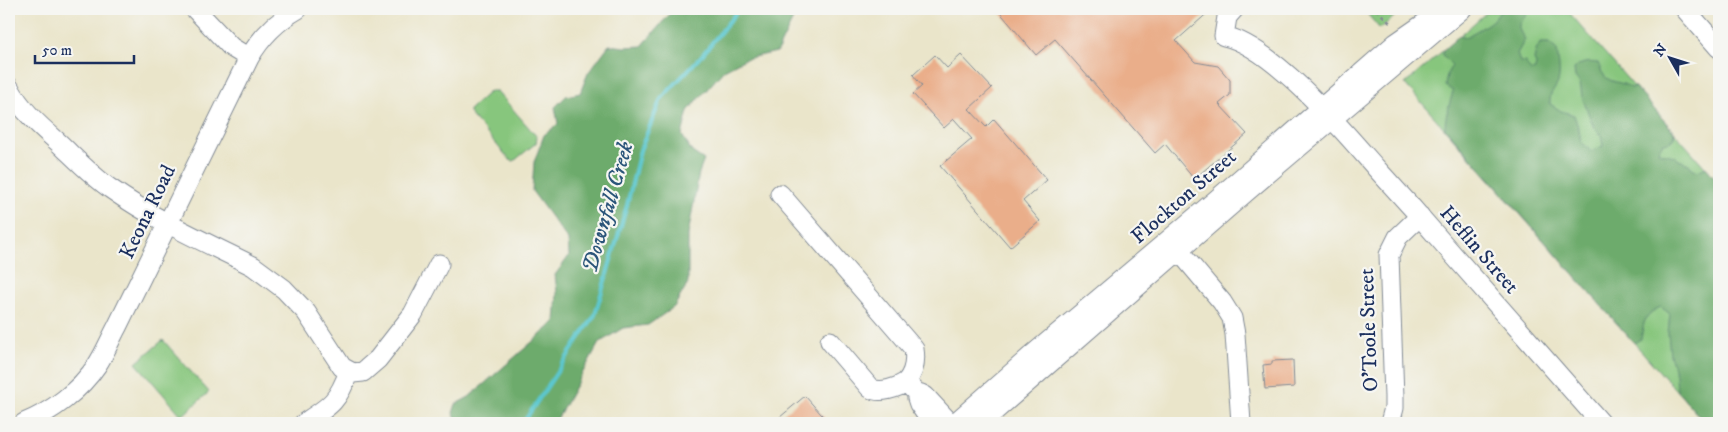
<svg xmlns="http://www.w3.org/2000/svg" width="1728" height="432" viewBox="0 0 1728 432" font-family="'IM FELL DW Pica',serif">
	<style>
		.green { fill: #87c67d; stroke: #517a6e }
		.forest { fill: #6dab6c; stroke: #446d65 }
		.lines { fill: none; stroke-linecap: round; stroke-linejoin: round }
		.stream { stroke: #5bc8d0; stroke-width: 4 }
		.building { fill: #eaae8a }
		.minor-casing { stroke: #828a94; stroke-width: 21 }
		.path { stroke: #828a94; stroke-width: 2.5; stroke-dasharray: 4 4; stroke-linecap: butt }
		.minor { stroke: #fff; stroke-width: 19 }
		.labels { text-anchor: middle; dominant-baseline: central; stroke-width: 4.5; stroke-linejoin: round; paint-order: stroke }
		.street-label { font-size: 21px; fill: #1b2f5e; stroke: #f6f6f2 }
		.water-label { font-size: 22px; font-style: italic; fill: #2b557a; stroke: #f6f6f2 }
	</style>
	<rect width="100%" height="100%" fill="#f6f6f2"/>
	<filter id="ink" filterUnits="userSpaceOnUse"><feTurbulence type="fractalNoise" baseFrequency=".02" numOctaves="2"/><feDisplacementMap in="SourceGraphic" scale="10" xChannelSelector="R" yChannelSelector="G"/><feConvolveMatrix kernelMatrix="1 2 1 2 8 2 1 2 1" color-interpolation-filters="sRGB"/></filter>
	<filter id="wash" filterUnits="userSpaceOnUse"><feTurbulence type="fractalNoise" baseFrequency=".0096" numOctaves="4" result="noise"/><feDisplacementMap in="SourceGraphic" scale="20" xChannelSelector="R" yChannelSelector="G"/><feGaussianBlur stdDeviation="1.12" result="paint"/><feColorMatrix in="noise" values="0 0 0 0 0 0 0 0 0 0 0 0 0 0 0 0 0 1.4 0 .05"/><feComposite in="paint" operator="in"/></filter>
	<g filter="url(#wash)">
		<rect width="100%" height="100%" fill="#eae5ca"/>
		<path class="green" d="M 1363,9 L 1403,9 L 1380,29 Z
			M 1490,9 L 1566,9 L 1719,183 L 1719,423 L 1705,423 L 1405,84 Z
			M 490,91 L 497,91 L 537,137 L 536,143 L 514,161 L 510,160 L 469,113 L 469,110 Z
			M 163,340 L 209,392 L 182,416 L 136,363 Z"/>
		<path class="forest" d="M 674,9 L 798,9 L 777,52 L 745,59 L 724,70 L 688,111 L 682,135 L 692,152 L 704,160 L 699,173 L 688,235 L 688,283 L 674,307 L 648,325 L 623,328 L 599,343 L 555,423 L 458,423 L 453,413 L 456,404 L 469,397 L 555,322 L 557,293 L 555,275 L 569,256 L 568,240 L 532,191 L 534,162 L 544,135 L 558,124 L 555,107 L 566,96 L 580,93 L 588,73 L 609,45 L 625,47 L 642,46 Z
			M 1501,9 L 1530,9 C 1523,23 1512,22 1525,39 L 1517,54 L 1520,62 L 1525,62 L 1531,71 L 1535,70 L 1536,64 L 1534,60 L 1536,51 L 1540,43 L 1549,43 L 1557,50 C 1558,60 1561,73 1558,82 C 1554,94 1550,88 1550,104 L 1561,111 L 1574,115 L 1579,130 L 1581,142 L 1592,151 L 1603,146 L 1601,135 L 1594,128 L 1582,97 L 1580,83 L 1575,77 L 1574,69 C 1581,62 1588,62 1598,63 C 1600,67 1601,72 1604,75 C 1610,84 1623,81 1631,88 L 1635,87 L 1674,132 L 1675,138 L 1669,142 L 1664,143 L 1660,147 L 1658,152 L 1674,156 L 1679,160 L 1689,164 L 1692,168 L 1698,171 L 1706,167 L 1719,183 L 1719,423 L 1705,423 L 1677,391 L 1676,375 L 1670,355 L 1668,333 L 1670,314 L 1661,307 C 1644,314 1644,322 1641,339 L 1634,343 L 1445,128 C 1445,115 1450,104 1453,91 L 1445,86 L 1447,74 L 1452,65 L 1442,55 L 1443,50 L 1460,35 L 1466,37 C 1477,30 1496,22 1501,9 Z"/>
		<g class="lines">
			<path class="stream" d="M 523,423 L 595,315 L 627,205 L 640,150 L 661,99 L 703,54 L 739,9"/>
		</g>
		<g id="blocks">
			<path class="building" d="M 997,9 L 1212,9 L 1176,41 L 1195,62 L 1218,66 L 1230,80 L 1230,95 L 1219,104 L 1247,134 L 1194,179 L 1165,144 L 1155,153 L 1055,39 L 1036,55 Z
				M 935,55 L 947,68 L 961,55 L 992,88 L 969,109 L 986,127 L 994,119 L 1047,180 L 1023,201 L 1040,221 L 1010,247 L 940,166 L 972,139 L 954,119 L 944,128 L 913,94 L 922,86 L 913,75 Z
				M 1293,360 L 1294,387 L 1265,389 L 1263,365 L 1272,364 L 1272,361 Z
				M 805,396 L 829,423 L 773,423 Z"/>
		</g>
	</g>
	<g filter="url(#ink)">
		<use href="#blocks" fill-opacity="0" stroke="#828a94" stroke-width="1"/>
		<g class="lines">
			<g class="minor-casing">
				<path id="minor" d="M 195,9 L 231,47 L 249,58
					M 1234,9 L 1227,17 L 1224,36 C 1272,46 1343,130 1376,168 C 1401,195 1425,222 1449,250 C 1500,308 1550,365 1601,423
					M 1685,9 L 1719,48
					M 9,87 C 21,110 40,126 59,143 C 76,159 92,176 111,189 C 155,220 205,242 253,266 L 284,289 L 306,312 L 342,367 L 353,373 L 363,372 L 378,359 L 413,314 L 439,264
					M 780,194 L 914,349 C 916,362 914,373 906,382
					M 1179,251 L 1222,302 L 1232,318 L 1235,334 L 1241,423
					M 830,341 L 870,388 C 880,394 897,388 906,382 L 919,395
					M 24,423 C 52,412 80,390 97,365 C 105,353 110,340 117,327 L 249,58 C 261,37 277,21 298,9
					M 304,423 C 330,406 338,402 349,371
					M 932,423 L 919,404 L 917,398 L 921,394 L 925,396 L 950,423
					M 955,423 L 1031,356 L 1217,199 L 1396,43 L 1445,9
					M 981,423 L 1246,192 L 1462,9
					M 1390,423 L 1394,408 L 1394,397 L 1389,255 L 1398,237 L 1420,216"/>
			</g>
			<path class="path" d="M 1376,9 L 1390,23"/>
			<use href="#minor" class="minor"/>
		</g>
	</g>
	<g class="labels">
		<g class="street-label">
			<text transform="translate(1184 197) rotate(-41)">Flockton Street</text>
			<text transform="translate(148 212) rotate(-64)">Keona Road</text>
			<text transform="translate(1479 250) rotate(49)">Heflin Street</text>
			<text transform="translate(1369 330) rotate(-92)">O'Toole Street</text>
		</g>
		<g class="water-label">
			<text transform="translate(608 207) rotate(-74)">Downfall Creek</text>
		</g>
	</g>
	<rect width="1728" height="432" fill="none" stroke="#f6f6f2" stroke-width="30"/>
	<g transform="translate(1670 58) rotate(309)" stroke="#f6f6f2" stroke-width="4" paint-order="stroke">
	<path d="M0-4L9 19L0 12L-9 19Z" fill="#1b2f5e"/>
	<text y="-8" font-size="14" font-weight="bold" text-anchor="middle" fill="#1b2f5e">N</text>
	</g>
	<path d="M35 55v8h99v-8" fill="none" stroke="#1b2f5e" stroke-width="2.5"/>
	<text x="42" y="55" font-size="15" fill="#1b2f5e" stroke="#f6f6f2" stroke-width="4" paint-order="stroke">50 m</text>
</svg>
